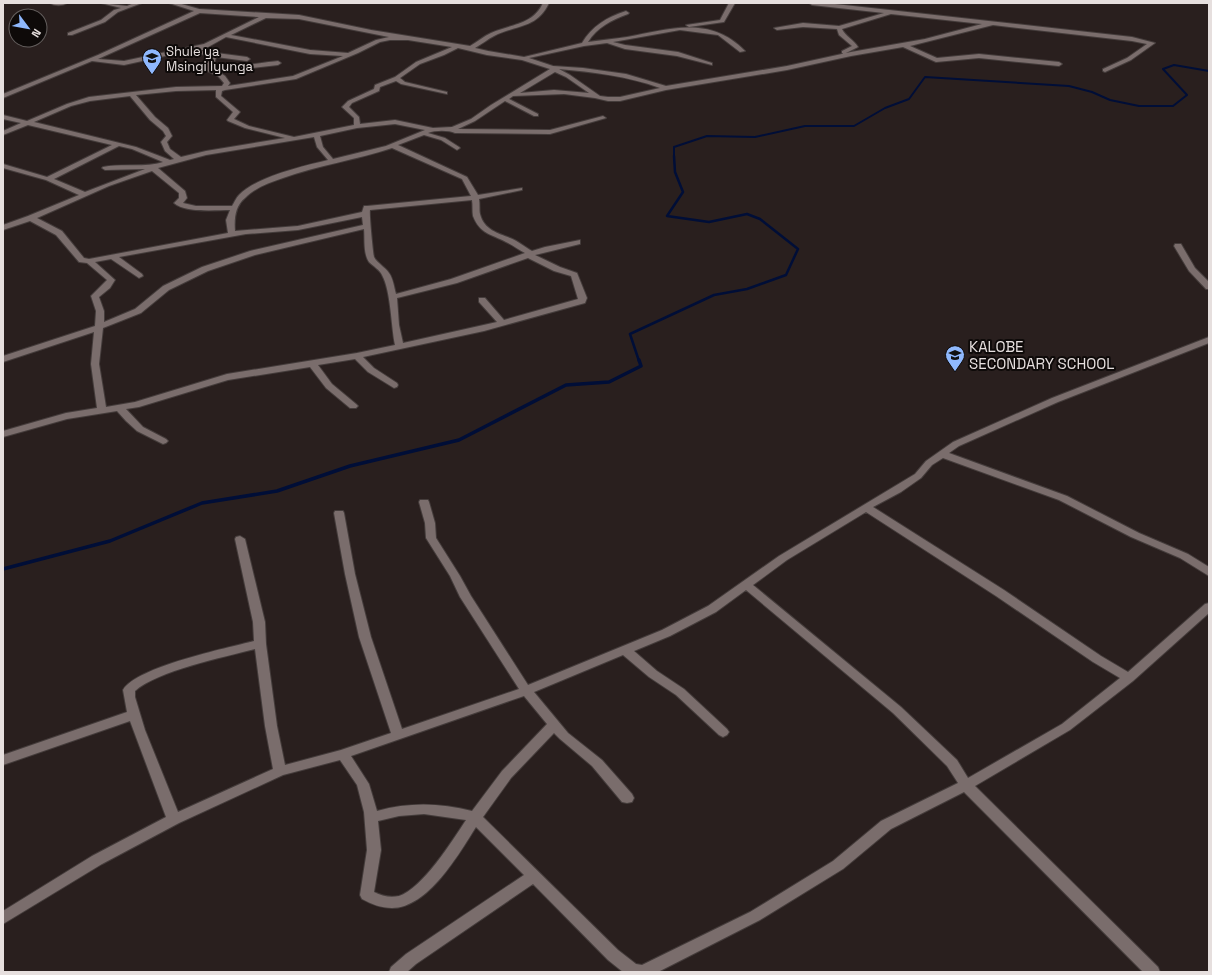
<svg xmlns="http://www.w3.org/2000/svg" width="1212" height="975" viewBox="0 0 1212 975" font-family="'Space Grotesk',sans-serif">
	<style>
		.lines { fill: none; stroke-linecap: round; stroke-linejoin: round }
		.stream-far2 { stroke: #000e37; stroke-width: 2 }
		.stream-far1 { stroke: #000e37; stroke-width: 2.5 }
		.stream { stroke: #000e37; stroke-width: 3.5 }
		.minor-casing { stroke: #443c3b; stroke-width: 2 }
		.minor { fill: #7a6d6c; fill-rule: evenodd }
		.labels { text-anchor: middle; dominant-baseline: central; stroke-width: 4; stroke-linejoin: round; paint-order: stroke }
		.far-poi-label { font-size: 13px; fill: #e6dfde; stroke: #0e0a09; text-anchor: start }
		.poi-label { font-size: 15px; fill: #e6dfde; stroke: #0e0a09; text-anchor: start }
	</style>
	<rect width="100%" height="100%" fill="#291f1e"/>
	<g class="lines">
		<path class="stream-far2" d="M 674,157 L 674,147 L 707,136 L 755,137 L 805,126 L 854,126 L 885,108 L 909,99 L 925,77 L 1069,86 L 1092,92 L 1110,100 L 1139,106 L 1173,106 L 1187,95 L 1163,69 L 1174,65 L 1209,71"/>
		<path class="stream-far1" d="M 639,361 L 630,334 L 714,295 L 747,289 L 786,275 L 798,249 L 760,219 L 747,214 L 709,222 L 667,216 L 683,192 L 675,172 L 674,156"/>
		<path class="stream" d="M 3,569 L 110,541 L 202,503 L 277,491 L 350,466 L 459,440 L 566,385 L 609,382 L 641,366 L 639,360"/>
		<g class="minor-casing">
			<path id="minor" d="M 50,3 L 67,3 C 63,6 54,6 50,3 Z
				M 101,3 L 127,6 L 134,3 L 142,3 L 118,12 L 105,22 L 72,35 L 68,35 L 68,33 L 101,20 L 114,10 L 121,8 Z
				M 169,3 L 178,3 L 199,9 L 299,15 L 371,30 L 470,46 C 477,42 484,36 491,33 C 511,24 533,25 543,3 L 549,3 C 537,29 515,25 494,36 C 488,39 482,44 475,48 L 488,51 L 524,57 L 582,43 C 592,26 607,17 626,11 L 629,13 L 628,14 C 612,20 597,27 588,42 C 601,40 615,39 627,37 C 670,29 710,15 745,51 L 740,52 L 718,35 L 680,30 L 613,42 L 625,45 L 678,52 L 712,63 L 712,65 L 677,56 L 625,49 L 607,43 L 584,46 L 529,58 L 553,66 L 583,68 L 626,74 L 666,86 L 787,66 L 851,52 L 925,39 L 982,24 L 891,14 L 842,29 C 845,36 854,40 858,47 L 844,54 L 842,53 L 842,51 L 852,46 L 839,35 L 837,29 L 803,27 L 777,30 L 774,28 L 803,23 L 839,26 L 884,13 L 812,5 L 809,3 L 826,3 L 1132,37 L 1155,43 L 1131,60 L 1105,72 L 1103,71 L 1103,69 L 1127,58 L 1147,44 L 1132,41 L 993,25 L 910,46 L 937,58 L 979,54 L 1059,62 L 1062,64 L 1059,66 L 979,58 L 936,62 L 903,47 L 851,56 L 787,70 L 666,90 L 620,101 L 608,101 L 595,98 L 564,94 L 513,96 L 509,99 L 538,114 L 538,116 L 534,116 L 505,101 L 475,121 L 458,129 L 550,130 L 603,116 L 606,118 L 550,134 L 455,133 C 449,130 435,130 428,133 L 445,138 L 459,147 L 460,148 L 457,150 L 441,140 L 424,135 L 398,145 L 467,177 L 478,195 L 522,188 L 522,190 L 479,199 C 480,204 479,210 480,214 C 484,230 498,233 510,238 C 518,241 525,247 532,251 L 545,247 L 580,240 L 580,244 L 535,255 L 560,267 L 577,273 L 587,298 L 585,303 L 484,331 L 363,357 L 374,368 L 397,383 L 398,385 L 397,387 L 394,388 L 368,372 L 355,359 L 318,365 L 332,384 L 356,404 L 358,406 L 356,408 L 350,408 L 326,388 L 310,367 L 228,380 L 139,407 L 126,409 L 143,427 L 166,439 L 168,441 L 166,443 L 163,444 L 137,431 L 126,421 L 117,411 L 67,419 L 3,437 L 3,431 L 66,413 L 97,408 L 91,364 L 94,332 L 3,362 L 3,356 L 95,326 L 96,311 L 91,296 L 107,280 L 87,263 L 79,262 L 56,235 L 30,221 L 3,230 L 3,225 L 28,216 L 79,195 L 46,180 L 3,168 L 3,164 L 47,177 L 112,145 L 28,125 L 3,135 L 3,131 L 21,123 L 3,119 L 3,115 L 27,121 L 67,104 L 89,97 L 176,87 L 222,86 L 224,83 L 218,76 L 203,69 L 202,68 L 210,60 L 211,56 L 194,53 L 193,52 L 197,49 L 124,65 L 92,61 L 3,98 L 3,94 L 98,55 L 194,11 ZM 200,13 L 259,17 L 204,44 L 124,61 L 98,59 ZM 266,18 L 299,19 L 389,37 L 376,40 L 348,53 L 310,50 L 231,35 ZM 226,37 L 310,54 L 343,56 L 293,76 L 228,86 L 230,83 L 225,76 L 219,72 L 278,65 L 281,63 L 278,61 C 267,62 214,70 209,68 L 215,61 L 216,57 L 247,61 L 250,59 L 247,57 L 201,51 ZM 390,40 L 408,40 L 452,47 L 416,62 L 395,77 L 375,85 L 374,89 L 348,101 L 342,107 L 354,118 L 354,125 L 294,137 L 249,126 L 234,119 L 240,112 L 221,96 L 222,91 L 225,90 L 296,79 L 358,53 L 380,42 ZM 458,48 L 487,55 L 522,60 L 550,69 L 491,105 L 471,119 L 452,127 L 433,128 L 395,120 L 360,124 L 359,117 L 349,107 L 352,103 L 379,91 L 380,87 L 396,81 L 401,84 L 447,94 L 447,92 L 405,82 L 400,78 L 420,64 L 444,55 ZM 559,69 C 593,72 627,76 660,88 L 620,97 L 608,97 L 600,96 L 570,75 ZM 555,72 L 566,77 L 589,93 L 554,90 L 520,93 ZM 216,90 L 216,97 L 233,112 L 227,120 L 228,121 L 245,128 L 285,138 L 206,151 L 181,157 L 170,149 L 167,142 L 172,136 L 168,128 L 155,117 L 136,95 L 176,91 ZM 130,96 L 150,120 L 163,131 L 166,136 L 161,142 L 165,151 L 174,159 L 170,160 L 136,147 L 34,122 L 71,106 L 90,101 ZM 395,124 L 425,130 L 386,146 L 333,159 L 323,147 L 320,136 L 357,128 ZM 314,137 L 317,147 L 328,160 C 303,166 256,177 239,195 C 236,198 234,203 232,206 L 196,206 L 183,203 L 187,198 L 185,191 L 158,168 L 206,155 ZM 119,146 L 132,149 L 163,162 C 146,168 122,163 103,167 L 102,168 L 105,170 L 145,169 L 85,192 L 54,179 ZM 392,148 L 462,179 L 471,196 L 367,206 L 364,206 L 362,212 L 298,226 L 235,231 C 234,219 235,206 245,198 C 256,187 269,183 283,178 C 319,165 356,160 392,148 ZM 152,171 L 179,193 L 179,198 L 174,203 C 184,213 216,210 230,210 L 226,220 L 228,233 L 89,259 L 84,258 L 62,231 L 37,218 L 109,186 ZM 472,200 C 473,205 472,211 473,216 C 480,234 491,234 506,242 C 513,245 519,250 525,253 L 451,279 L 396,294 C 394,287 393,278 389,273 C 385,267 377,263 374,257 C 373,253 369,213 370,210 ZM 362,217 L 363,225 L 250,251 L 202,267 L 163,286 L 135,309 L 104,322 L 104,311 L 99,297 L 110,288 L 115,280 L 95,262 L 111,259 L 139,278 L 143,276 L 142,274 L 119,257 L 246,234 L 298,230 ZM 364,229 C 365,239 363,253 369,262 C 373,266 380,270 382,275 C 391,291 391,326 395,345 L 357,353 L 227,374 L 135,402 L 106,407 L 99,364 L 103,328 L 141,313 L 169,290 L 208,271 L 255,255 ZM 528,258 L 554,271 L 571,276 L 578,299 L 504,320 L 485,298 L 479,298 L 479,302 L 497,322 L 403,343 L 399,325 L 397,298 L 457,283 Z
				M 729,3 L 735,3 L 724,22 L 689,27 L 686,25 L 720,20 Z
				M 1175,244 L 1181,244 L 1195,268 L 1209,282 L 1209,289 L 1206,289 L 1189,271 L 1174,246 Z
				M 1209,337 L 1209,343 L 1058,402 L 959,446 L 949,453 L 1067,496 L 1139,533 L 1188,554 L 1209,567 L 1209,576 L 1180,558 L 1131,537 L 1059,500 L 943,458 L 932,465 L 921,478 L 901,492 L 873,507 L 1004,590 L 1101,656 L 1128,672 L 1205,604 L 1209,603 L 1209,613 L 1133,681 L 1070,730 L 975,786 L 1158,967 L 1160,972 L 1143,972 L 964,792 L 891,829 L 843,869 L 760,920 L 658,972 L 623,972 L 608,960 L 533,884 L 416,964 L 407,972 L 389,972 L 391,967 L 406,954 L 524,875 L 476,827 C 459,854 428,908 392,908 C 381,908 371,904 362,899 L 360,895 L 367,850 L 364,812 L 357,785 L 340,760 L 283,775 L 179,823 L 102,864 L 3,924 L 3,911 L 92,856 L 166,817 L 130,721 L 3,765 L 3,755 L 127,712 L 123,690 C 136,667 227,648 254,641 L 253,622 L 235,539 L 236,537 L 240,536 L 245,539 L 265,622 L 266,644 L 277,726 L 285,765 L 341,750 L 391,733 L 359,637 L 345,574 L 334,513 L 335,511 L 343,511 L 344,513 L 355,574 L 371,637 L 402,729 L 519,689 L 460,597 L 450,576 L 426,538 L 425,523 L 419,502 L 420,500 L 428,500 L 429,502 L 435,523 L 436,538 L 460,576 L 471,596 L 528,685 L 662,630 L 708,606 L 779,556 L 915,474 L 926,461 L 953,442 L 1052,398 ZM 866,512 L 996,596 L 1093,662 L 1120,678 L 1062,724 L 968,778 L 957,760 L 901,707 L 753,585 L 787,560 ZM 746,590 L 893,713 L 947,766 L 958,783 L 881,821 L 833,861 L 750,912 L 642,965 L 636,964 L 618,950 L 483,817 L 511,778 L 554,733 L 560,739 L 592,766 L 622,802 L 627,803 L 632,802 L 634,798 L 632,794 L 602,760 L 568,733 L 534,692 L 623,655 L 649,677 L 676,695 L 719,735 L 723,737 L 727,735 L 729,732 L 727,729 L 684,689 L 657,671 L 634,651 L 670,636 L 716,612 ZM 255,649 L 265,726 L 273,769 L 178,812 L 145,730 L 135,697 L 135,691 C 157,671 224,657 255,649 ZM 524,696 L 547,724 L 502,771 L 472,811 C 440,803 410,802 377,811 L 369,784 L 351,756 ZM 424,814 L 466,820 C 453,840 422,889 399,896 C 390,898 382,896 374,892 L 381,850 L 378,821 L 399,816 Z"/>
		</g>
		<use href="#minor" class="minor"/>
	</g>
	<defs>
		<g id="school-pin" transform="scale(1)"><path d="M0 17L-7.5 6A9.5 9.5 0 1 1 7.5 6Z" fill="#8fb8fd" stroke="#0e0a09"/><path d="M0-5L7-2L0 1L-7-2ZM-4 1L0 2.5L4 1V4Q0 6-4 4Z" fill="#111"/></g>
	</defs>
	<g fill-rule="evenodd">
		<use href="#school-pin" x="152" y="58"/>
		<use href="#school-pin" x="955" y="355"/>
	</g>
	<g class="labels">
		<g class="far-poi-label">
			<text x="166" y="51">Shule ya<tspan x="166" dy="15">Msingi Iyunga</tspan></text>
		</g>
		<g class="poi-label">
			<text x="969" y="346">KALOBE<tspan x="969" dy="17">SECONDARY SCHOOL</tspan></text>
		</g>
	</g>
	<rect width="1212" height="975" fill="none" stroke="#e6dfde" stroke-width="8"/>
	<g transform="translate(28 28) rotate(122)"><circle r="19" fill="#0e0a09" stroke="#645f5e"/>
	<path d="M0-3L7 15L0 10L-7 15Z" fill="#8fb8fd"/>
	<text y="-6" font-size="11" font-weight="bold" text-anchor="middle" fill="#e6dfde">N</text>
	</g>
</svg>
